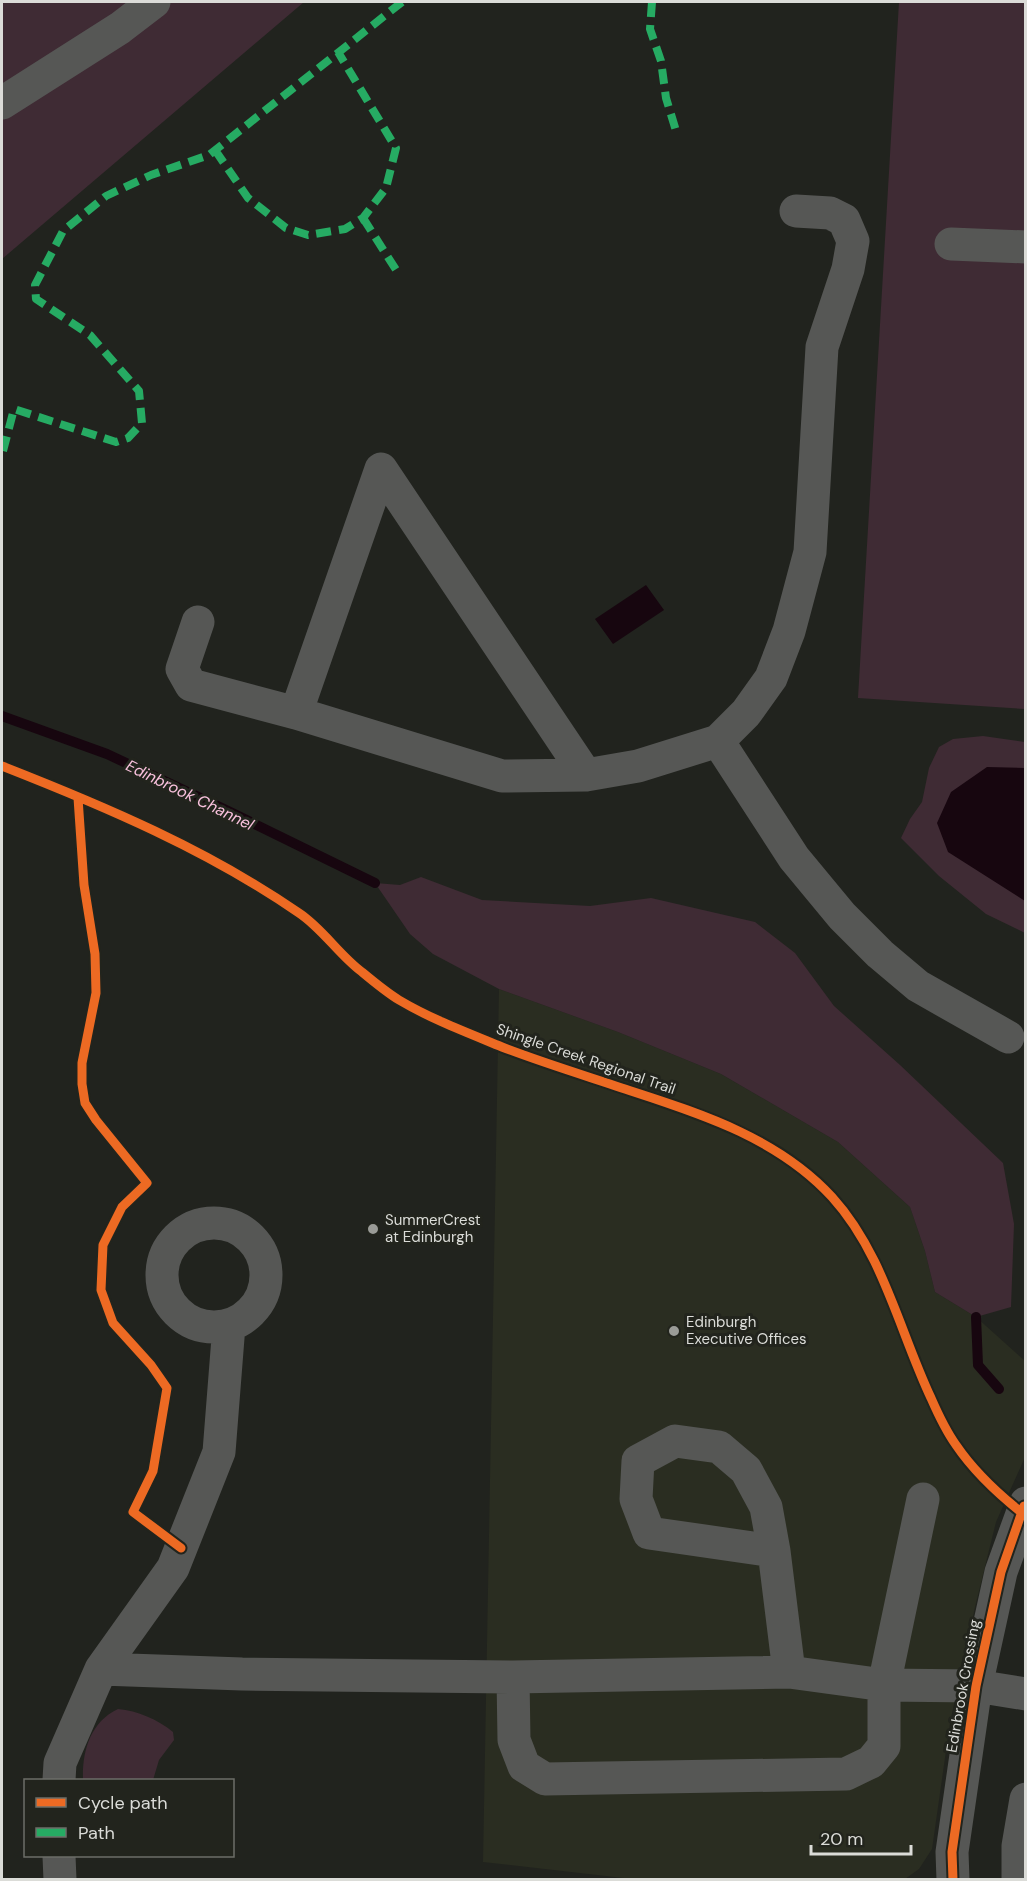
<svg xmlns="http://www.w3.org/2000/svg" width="1027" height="1881" viewBox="0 0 1027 1881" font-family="'DM Sans',sans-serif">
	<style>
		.built { fill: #2a2d21 }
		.green { fill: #3f2b34 }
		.water { fill: #17060f }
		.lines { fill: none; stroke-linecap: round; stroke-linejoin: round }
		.stream { stroke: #17060f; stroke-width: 10 }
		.minor { stroke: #565755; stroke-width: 33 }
		.quiet { stroke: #26ab63; stroke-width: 8; stroke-dasharray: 15 8; stroke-linecap: butt }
		.cycleway-casing { stroke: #22241d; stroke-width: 13 }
		.cycleway { stroke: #ed6a23; stroke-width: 9 }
		.poi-dot { fill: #9a9b97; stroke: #22241d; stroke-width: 2 }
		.labels { text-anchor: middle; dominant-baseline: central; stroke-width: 6; stroke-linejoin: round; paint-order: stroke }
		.street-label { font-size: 15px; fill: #dbdcd8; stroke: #22241d }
		.poi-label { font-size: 15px; fill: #dbdcd8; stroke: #22241d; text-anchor: start }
		.water-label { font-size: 16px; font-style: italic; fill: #f9c1dd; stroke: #22241d }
	</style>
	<rect width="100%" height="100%" fill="#21231e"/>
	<path class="built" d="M 499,989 L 618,1032 L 721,1074 L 838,1142 L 910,1207 L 925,1251 L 935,1292 L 976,1317 L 1025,1361 L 1026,1455 L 996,1522 L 975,1607 L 950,1723 L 932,1849 L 919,1869 L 905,1879 L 632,1879 L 483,1862 Z"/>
	<path class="green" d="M 2,2 L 304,2 L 2,259 Z
		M 899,2 L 1025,2 L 1025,709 L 858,698 Z
		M 983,736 L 1025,742 L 1025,933 L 986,914 L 939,876 L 901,838 L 910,819 L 922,802 L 929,768 L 939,747 L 953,739 Z
		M 421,877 L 482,900 L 590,906 L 651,898 L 755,922 L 795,953 L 834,1006 L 900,1065 L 1003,1163 L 1014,1224 L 1011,1307 L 976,1317 L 935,1292 L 925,1251 L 910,1207 L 838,1142 L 721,1074 L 618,1032 L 499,989 L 433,954 L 410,934 L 375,883 L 400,885 Z
		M 118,1709 C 138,1711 157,1719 173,1732 L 174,1740 L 159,1760 L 153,1780 L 83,1780 C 82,1752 90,1722 118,1709 Z"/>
	<path class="water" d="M 646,585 L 664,610 L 613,644 L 595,619 Z
		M 987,767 L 1025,768 L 1025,901 L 948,852 L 937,823 L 951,792 Z"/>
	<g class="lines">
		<path class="stream" d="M 2,716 L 107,754 L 224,809 L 375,883
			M 976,1317 L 978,1365 L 999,1389"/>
		<path class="minor" d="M 2,103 L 120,28 L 154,2
			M 796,211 L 830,213 L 844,220 L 853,241 L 848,269 L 822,347 L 810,552 L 789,631 L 771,678 L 746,713 L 718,741 L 794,858 L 842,916 L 880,954 L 918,986 L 1008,1037
			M 951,244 L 1026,247
			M 198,622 L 182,669 L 191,685 L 296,713 L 502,776 L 586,775 L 638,766 L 718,741
			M 296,713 L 381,469 L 586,775
			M162 1275a52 52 0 1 1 104 0a52 52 0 1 1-104 0Z
			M 774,1551 L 649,1533 L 636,1499 L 638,1461 L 675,1441 L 719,1447 L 746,1470 L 766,1507 L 774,1551 L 789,1672
			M 101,1669 L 242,1674 L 513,1677 L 789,1672 L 884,1685 L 976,1686 L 1026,1694
			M 513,1677 L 514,1740 L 524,1766 L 545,1779 L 846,1774 L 871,1762 L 884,1746 L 884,1685 L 923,1499
			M 59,1780 L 60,1763 L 101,1669 L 173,1568 L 219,1452 L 229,1325
			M 59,1856 L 60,1880
			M 953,1880 L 952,1852 L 976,1686 L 1001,1572 L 1026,1503
			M 1018,1880 L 1018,1846 L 1026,1799"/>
		<path class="quiet" d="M 652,2 L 650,29 L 661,61 L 666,98 L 677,134
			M 215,150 L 248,198 L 286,228 L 308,235 L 345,229 L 363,218 L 386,188 L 396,148 L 338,52
			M 363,218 L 400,276
			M 3,451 L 14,409 L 116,442 L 128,438 L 142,423 L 139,391 L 90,335 L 36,299 L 35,285 L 63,231 L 106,196 L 151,175 L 209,155 L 402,2"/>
		<g class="cycleway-casing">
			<path id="cycleway" d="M 2,766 C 104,806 208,850 299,913 C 323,929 339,955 362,972 C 374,982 386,992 399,1000 C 431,1019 468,1033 502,1047 C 546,1064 590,1077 634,1092 C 705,1115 780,1140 832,1197 C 883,1253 899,1330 931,1398 C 938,1414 946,1431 956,1445 C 975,1473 999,1495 1026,1516
				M 78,798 L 84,885 L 95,954 L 96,993 L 82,1063 L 82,1084 L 85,1103 L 96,1120 L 147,1183 L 122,1207 L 103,1245 L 101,1290 L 113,1323 L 151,1365 L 167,1388 L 153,1471 L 133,1512 L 181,1548
				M 953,1880 L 952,1852 L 976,1686 L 1001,1572 L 1024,1506"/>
		</g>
		<use href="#cycleway" class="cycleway"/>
	</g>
	<g class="poi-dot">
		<circle cx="373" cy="1229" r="6"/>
		<circle cx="674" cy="1331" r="6"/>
	</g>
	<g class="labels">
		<g class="street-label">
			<text transform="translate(586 1059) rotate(19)">Shingle Creek Regional Trail</text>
			<text transform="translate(963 1686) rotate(-80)">Edinbrook Crossing</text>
		</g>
		<g class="poi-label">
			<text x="385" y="1220">SummerCrest<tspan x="385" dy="17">at Edinburgh</tspan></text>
			<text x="686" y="1322">Edinburgh<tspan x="686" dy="17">Executive Offices</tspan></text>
		</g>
		<g class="water-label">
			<text transform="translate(190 795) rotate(26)">Edinbrook Channel</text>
		</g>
	</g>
	<rect width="1027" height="1881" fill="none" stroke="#dbdcd8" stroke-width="6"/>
	<rect x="24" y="1779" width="210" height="78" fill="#22241d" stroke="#6c6e68" stroke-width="1.5"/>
	<rect x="36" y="1798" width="30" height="9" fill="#ed6a23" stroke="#6c6e68" stroke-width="1.5"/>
	<text x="78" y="1809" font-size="18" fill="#dbdcd8">Cycle path</text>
	<rect x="36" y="1828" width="30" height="9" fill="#26ab63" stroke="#6c6e68" stroke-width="1.5"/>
	<text x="78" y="1839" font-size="18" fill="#dbdcd8">Path</text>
	<path d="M811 1845v9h100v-9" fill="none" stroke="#dbdcd8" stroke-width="3"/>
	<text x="820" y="1845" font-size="18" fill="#dbdcd8" stroke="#22241d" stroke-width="4.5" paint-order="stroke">20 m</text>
</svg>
